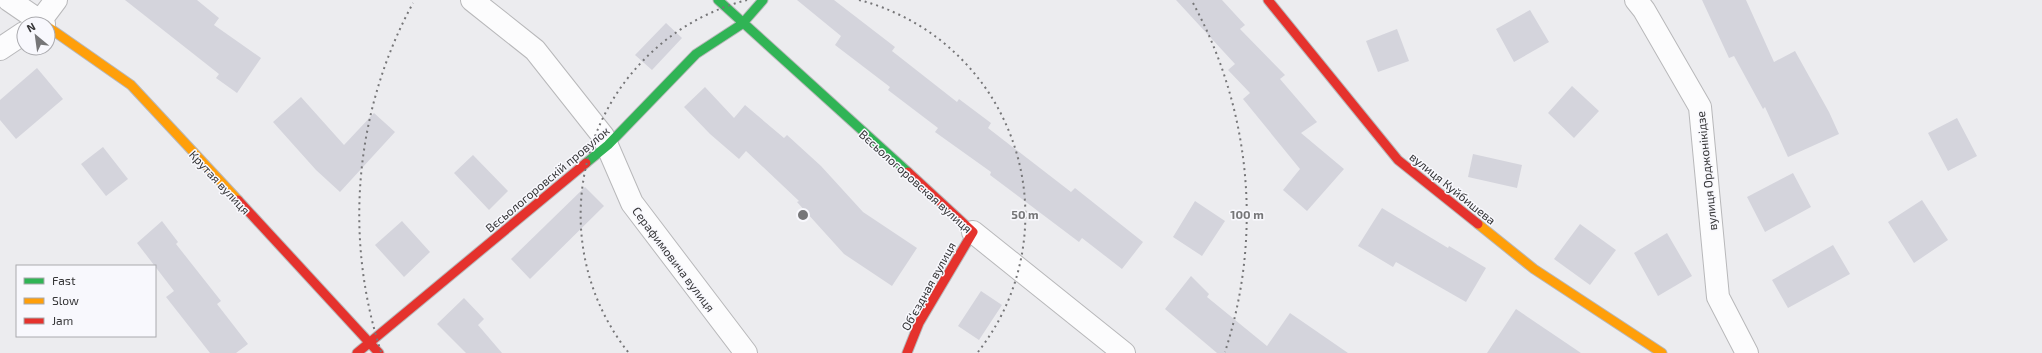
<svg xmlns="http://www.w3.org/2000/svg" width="2042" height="353" viewBox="0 0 2042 353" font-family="'Exo 2',sans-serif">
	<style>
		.building { fill: #d4d4dc }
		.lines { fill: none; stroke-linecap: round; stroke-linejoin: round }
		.street-casing { stroke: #b8b8ba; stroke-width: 24 }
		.fast-casing { stroke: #b8b8ba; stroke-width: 11 }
		.slow-casing { stroke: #b8b8ba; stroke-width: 11 }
		.jam-casing { stroke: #b8b8ba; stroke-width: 11 }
		.street { stroke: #fcfcfd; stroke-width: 22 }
		.fast { stroke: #30b455; stroke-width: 9 }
		.slow { stroke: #ff9f0a; stroke-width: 9 }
		.jam { stroke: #e5322d; stroke-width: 9 }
		.ring { fill: none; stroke: #767678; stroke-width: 2; stroke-dasharray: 2 4 }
		.labels { text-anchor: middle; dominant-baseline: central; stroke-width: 3; stroke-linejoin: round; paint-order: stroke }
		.street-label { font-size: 12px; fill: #363638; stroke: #f8f8fd }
		.centre { fill: #767678; stroke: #f8f8fd; stroke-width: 2 }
		.ring-label { font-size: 12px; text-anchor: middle; font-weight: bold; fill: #767678; stroke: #f8f8fd; stroke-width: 3; stroke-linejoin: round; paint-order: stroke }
	</style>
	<rect width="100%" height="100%" fill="#ececef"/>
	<path class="building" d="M 125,0 L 197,0 L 219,18 L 214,25 L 261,58 L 237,93 L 216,78 L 219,74 Z
		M 797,0 L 834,0 L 895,47 L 892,51 L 957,102 L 959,99 L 991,123 L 988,128 L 1071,192 L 1075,188 L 1143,242 L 1122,269 L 1082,238 L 1079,242 L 990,175 L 991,172 L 935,132 L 938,128 L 888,90 L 890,87 L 835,45 L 841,36 Z
		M 1176,0 L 1222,0 L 1245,25 L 1240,29 L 1285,75 L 1280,79 L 1317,122 L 1301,133 L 1344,169 L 1307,211 L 1283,190 L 1300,169 L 1243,99 L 1250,93 L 1228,70 L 1235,64 Z
		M 1702,0 L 1746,0 L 1774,62 L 1795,51 L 1829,112 L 1839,134 L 1788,157 L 1765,107 L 1763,109 L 1734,56 L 1729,58 Z
		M 1530,10 L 1549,42 L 1514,62 L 1496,29 Z
		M 666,23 L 682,38 L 652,70 L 635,55 Z
		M 1397,29 L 1409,61 L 1378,72 L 1366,41 Z
		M 37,68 L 63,99 L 16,139 L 0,120 L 0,100 Z
		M 1572,86 L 1599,111 L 1574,138 L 1548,113 Z
		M 705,87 L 734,118 L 745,105 L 784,138 L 787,135 L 821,166 L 863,212 L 917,248 L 892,286 L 844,254 L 797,202 L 799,201 L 746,151 L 739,159 L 710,134 L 684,107 Z
		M 301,97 L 344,145 L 374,113 L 395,132 L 340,192 L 316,170 L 273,122 Z
		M 1957,118 L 1977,156 L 1948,171 L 1928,133 Z
		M 103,147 L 128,179 L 106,196 L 81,164 Z
		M 1473,154 L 1522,165 L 1517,188 L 1468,177 Z
		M 473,155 L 508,191 L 489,210 L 454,173 Z
		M 1793,173 L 1811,207 L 1765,232 L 1747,197 Z
		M 585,187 L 604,206 L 530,279 L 511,259 Z
		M 1922,200 L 1948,240 L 1914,263 L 1888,222 Z
		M 1195,201 L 1225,221 L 1202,256 L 1173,237 Z
		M 1382,208 L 1448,248 L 1449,246 L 1486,268 L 1466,302 L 1396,262 L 1393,267 L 1358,246 Z
		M 162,221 L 178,242 L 176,244 L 221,301 L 217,304 L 248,344 L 236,353 L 210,353 L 166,297 L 174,291 L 137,243 Z
		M 402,221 L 430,252 L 404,277 L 375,245 Z
		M 1580,224 L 1616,250 L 1590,285 L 1554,259 Z
		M 1667,233 L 1692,276 L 1658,296 L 1634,253 Z
		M 1833,245 L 1850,274 L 1788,308 L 1772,280 Z
		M 1191,276 L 1209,294 L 1207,297 L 1267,346 L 1290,313 L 1348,353 L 1217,353 L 1165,309 Z
		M 981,291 L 1002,305 L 979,340 L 958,326 Z
		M 464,298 L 484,319 L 478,325 L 502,353 L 466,353 L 437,324 Z
		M 1516,309 L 1581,353 L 1487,353 Z"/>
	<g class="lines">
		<g class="street-casing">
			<path id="street" d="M 9,0 L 44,24
				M 472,0 L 535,50 L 603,136 L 632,203 L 746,353
				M 1636,0 L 1644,10 L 1700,107 L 1718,297 L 1747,353
				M 38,24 L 56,0
				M 0,49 L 24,33
				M 973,232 L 1124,353"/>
		</g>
		<g class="fast-casing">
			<path id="fast" d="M 718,0 L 908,172
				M 586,163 L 608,145 L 696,54 L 742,24 L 763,0"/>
		</g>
		<g class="slow-casing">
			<path id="slow" d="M 48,27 L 131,85 L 238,200
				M 1478,224 L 1534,269 L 1662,353"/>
		</g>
		<g class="jam-casing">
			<path id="jam" d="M 1268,0 L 1398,160 L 1478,224
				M 238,200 L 379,353
				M 357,353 L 586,163
				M 907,353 L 919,323 L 973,232 L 908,172"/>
		</g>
		<use href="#street" class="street"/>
		<use href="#fast" class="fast"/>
		<use href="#slow" class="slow"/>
		<use href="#jam" class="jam"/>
	</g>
	<g class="ring">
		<path d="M628 352A222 222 0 0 1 747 0M859 0A222 222 0 0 1 978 352"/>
		<path d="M381 352A444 444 0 0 1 413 3M1193 3A444 444 0 0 1 1225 352"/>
	</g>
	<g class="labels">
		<g class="street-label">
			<text transform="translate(1706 171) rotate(-96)">вулиця Орджонікідзе</text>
			<text transform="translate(547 179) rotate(-40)">Вєсьологоровскій провулок</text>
			<text transform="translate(916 181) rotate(42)">Вєсьологоровская вулиця</text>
			<text transform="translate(220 182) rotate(47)">Крутая вулиця</text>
			<text transform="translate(1453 188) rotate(39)">вулиця Куйбишева</text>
			<text transform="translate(674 259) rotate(53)">Серафимовича вулиця</text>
			<text transform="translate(928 286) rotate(-61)">Об'єздная вулиця</text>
		</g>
	</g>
	<circle cx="803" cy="215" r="6" class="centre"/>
	<g class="ring-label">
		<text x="1025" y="219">50 m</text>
		<text x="1247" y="219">100 m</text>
	</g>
	<rect x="16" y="265" width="140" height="72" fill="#f8f8fd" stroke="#aaaaae"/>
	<rect x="24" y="278" width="20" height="6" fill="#30b455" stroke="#aaaaae"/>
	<text x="52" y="285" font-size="12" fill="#363638">Fast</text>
	<rect x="24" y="298" width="20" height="6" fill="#ff9f0a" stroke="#aaaaae"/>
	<text x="52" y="305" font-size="12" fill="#363638">Slow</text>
	<rect x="24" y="318" width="20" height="6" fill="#e5322d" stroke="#aaaaae"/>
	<text x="52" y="325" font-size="12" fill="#363638">Jam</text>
	<g transform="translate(36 36) rotate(331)"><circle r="19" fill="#f8f8fd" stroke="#aaaaae"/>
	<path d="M0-3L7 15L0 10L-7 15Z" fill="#767678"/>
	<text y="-6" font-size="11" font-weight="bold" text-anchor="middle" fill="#363638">N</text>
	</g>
</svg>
